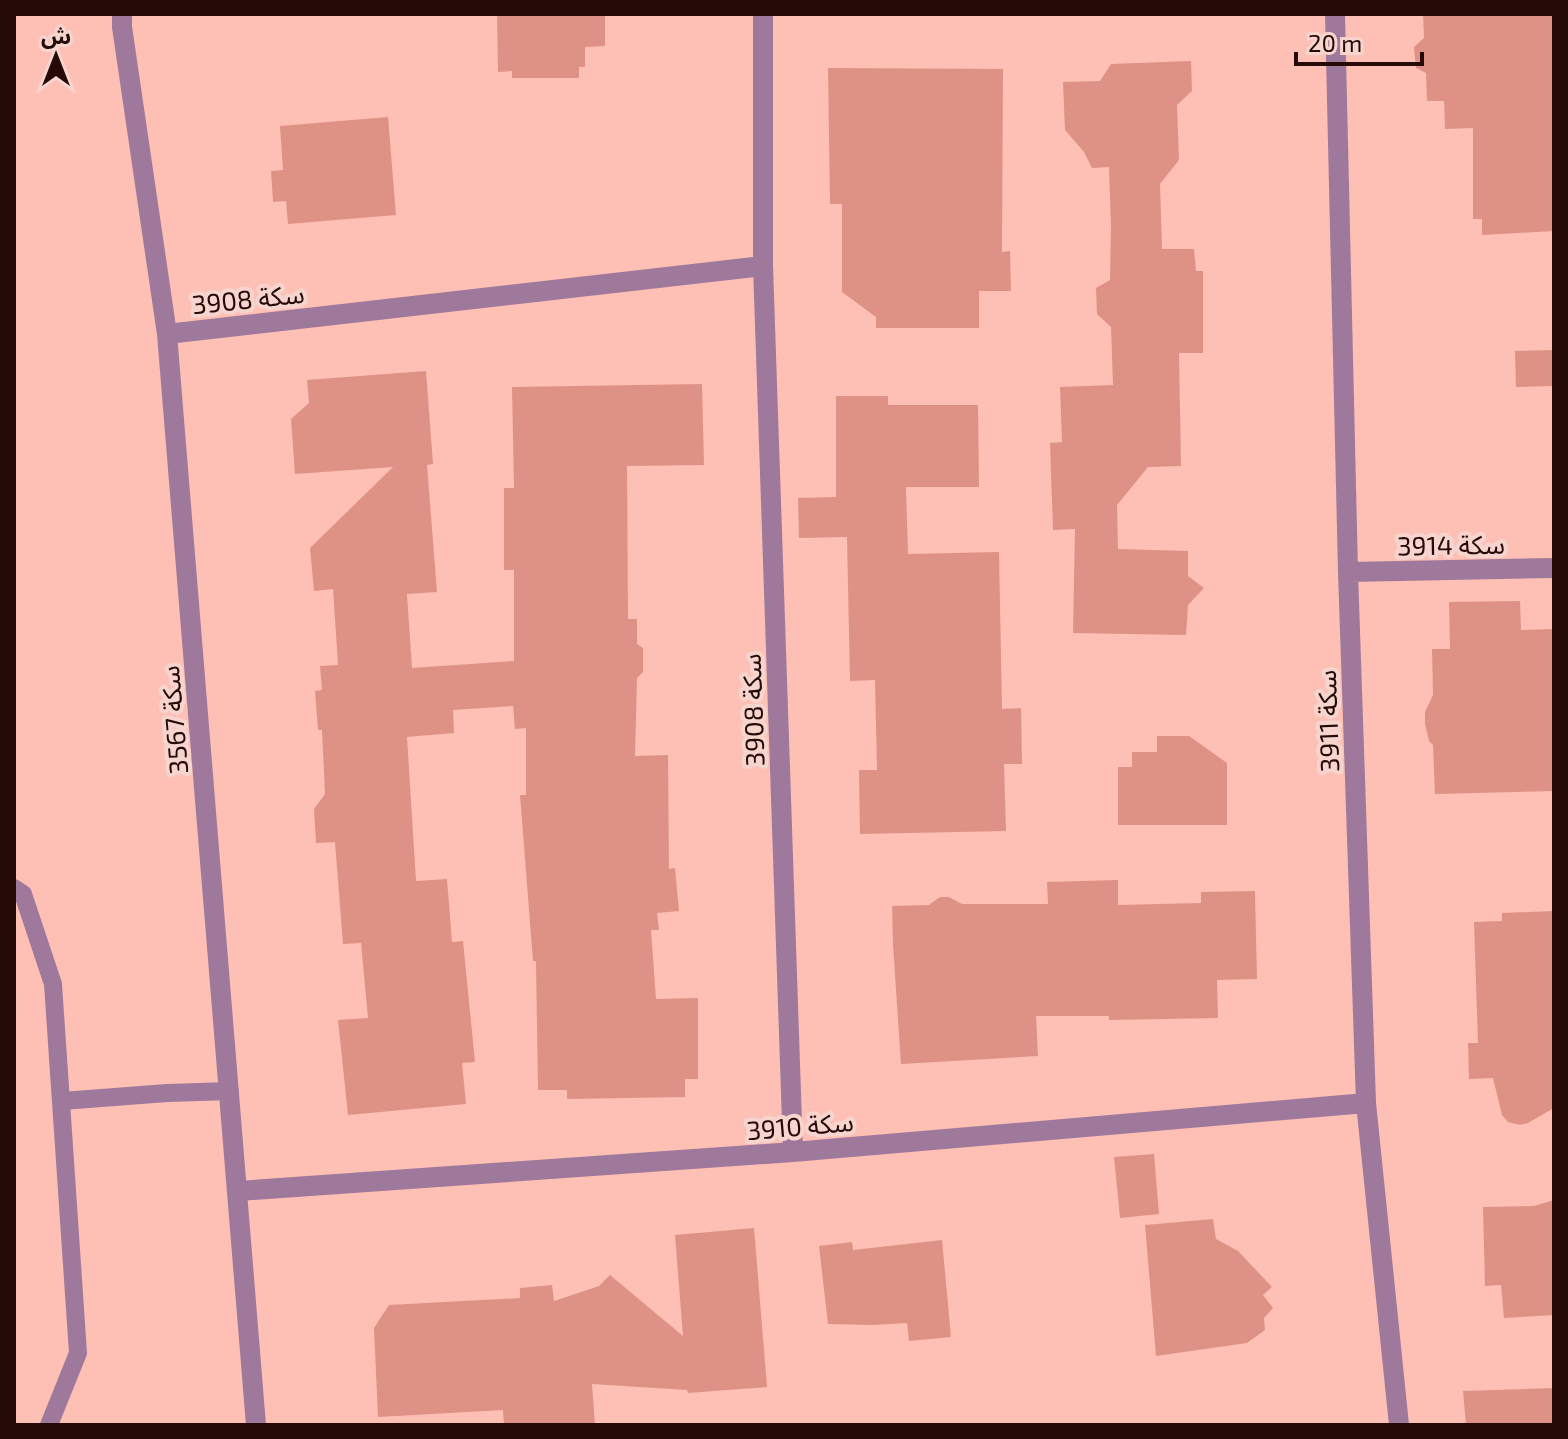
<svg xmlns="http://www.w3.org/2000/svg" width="1568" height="1439" viewBox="0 0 1568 1439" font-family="'Exo 2','Noto Sans Arabic',sans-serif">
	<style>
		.building { fill: #de9286 }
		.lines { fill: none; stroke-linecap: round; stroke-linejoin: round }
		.service { stroke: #9f799b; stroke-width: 18 }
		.minor { stroke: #9f799b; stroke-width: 20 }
		.labels { text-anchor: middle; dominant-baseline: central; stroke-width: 8; stroke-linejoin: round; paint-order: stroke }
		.street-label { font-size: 26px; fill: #250a07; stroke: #f6d5cf }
	</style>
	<rect width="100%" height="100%" fill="#febfb4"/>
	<path class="building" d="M 497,14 L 605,14 L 605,46 L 585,47 L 585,67 L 579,67 L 579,78 L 512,78 L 512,71 L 498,72 Z
		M 1423,14 L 1554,14 L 1554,231 L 1482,235 L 1482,219 L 1473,219 L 1473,128 L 1445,129 L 1444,101 L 1427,101 L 1426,73 L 1416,68 L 1414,47 L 1424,38 Z
		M 1191,61 L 1192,91 L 1177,105 L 1179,160 L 1160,184 L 1162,249 L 1194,249 L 1196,271 L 1203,271 L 1203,353 L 1179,353 L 1181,466 L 1148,467 L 1117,505 L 1118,549 L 1188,551 L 1188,576 L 1204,588 L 1188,605 L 1186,635 L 1073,633 L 1075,529 L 1053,530 L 1050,443 L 1062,442 L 1060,387 L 1113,385 L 1111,327 L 1097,314 L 1096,288 L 1110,280 L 1111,228 L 1109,167 L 1092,168 L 1084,152 L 1065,130 L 1063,82 L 1100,81 L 1111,64 Z
		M 828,68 L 1003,69 L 1002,252 L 1010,251 L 1011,291 L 979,291 L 979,328 L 876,328 L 876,317 L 842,292 L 842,204 L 830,204 Z
		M 388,117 L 396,215 L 288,224 L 286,201 L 273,202 L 271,171 L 283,170 L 280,126 Z
		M 1554,350 L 1554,386 L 1516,387 L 1515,351 Z
		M 426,371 L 433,464 L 427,465 L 437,592 L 407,594 L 412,668 L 514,661 L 514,570 L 504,570 L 504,488 L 514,488 L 512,387 L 702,384 L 704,465 L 627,466 L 628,619 L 637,619 L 637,644 L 643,648 L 643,672 L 637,678 L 635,756 L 668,755 L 669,869 L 675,868 L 679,911 L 657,913 L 659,930 L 651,930 L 656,999 L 698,998 L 698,1079 L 685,1079 L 685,1097 L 567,1099 L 567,1090 L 538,1090 L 536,961 L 533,961 L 520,795 L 526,795 L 526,728 L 515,729 L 513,706 L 453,710 L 454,733 L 407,737 L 416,881 L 447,879 L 452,942 L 463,941 L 475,1062 L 462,1063 L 466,1104 L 348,1115 L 338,1020 L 368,1018 L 361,943 L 343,944 L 335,842 L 316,843 L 314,809 L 325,794 L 322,730 L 318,730 L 315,691 L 322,690 L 320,666 L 338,665 L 333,589 L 314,591 L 310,548 L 393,467 L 295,474 L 291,419 L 309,403 L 307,380 Z
		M 836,396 L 888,396 L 888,405 L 978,405 L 979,487 L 906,487 L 908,554 L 999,552 L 1002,709 L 1021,708 L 1022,764 L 1004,764 L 1006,831 L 860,834 L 859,770 L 877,770 L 875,680 L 850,681 L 847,537 L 799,538 L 798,498 L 836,497 Z
		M 1520,601 L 1521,630 L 1554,629 L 1554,791 L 1435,794 L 1433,745 L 1429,741 L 1425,724 L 1425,712 L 1433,695 L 1432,649 L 1450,649 L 1449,602 Z
		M 1157,736 L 1189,736 L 1227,763 L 1227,825 L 1118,825 L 1118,767 L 1132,767 L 1132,752 L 1157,752 Z
		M 1118,880 L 1118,905 L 1201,903 L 1201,892 L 1255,891 L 1257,979 L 1217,980 L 1218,1018 L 1109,1020 L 1109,1016 L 1036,1016 L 1038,1056 L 901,1064 L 893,945 L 892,906 L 929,905 L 940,897 L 949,897 L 962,904 L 1048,904 L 1047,882 Z
		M 1554,911 L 1554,1108 L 1528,1123 L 1520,1125 L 1508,1122 L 1502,1115 L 1493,1078 L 1469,1079 L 1468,1043 L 1478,1043 L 1474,922 L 1502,921 L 1502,913 Z
		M 1154,1154 L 1159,1214 L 1120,1218 L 1114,1157 Z
		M 1554,1200 L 1554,1315 L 1504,1318 L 1501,1285 L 1485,1286 L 1483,1207 L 1534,1206 Z
		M 1213,1219 L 1216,1239 L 1238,1251 L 1272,1287 L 1263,1295 L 1273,1308 L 1264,1318 L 1265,1330 L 1247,1343 L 1156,1356 L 1145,1225 Z
		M 754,1228 L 767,1387 L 688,1393 L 687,1390 L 592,1384 L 595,1425 L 504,1425 L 503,1410 L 378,1417 L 374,1328 L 389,1305 L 520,1298 L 520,1288 L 552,1285 L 554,1301 L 599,1286 L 610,1275 L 683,1336 L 675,1235 Z
		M 942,1240 L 951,1337 L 909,1341 L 907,1323 L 873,1325 L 828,1324 L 819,1246 L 852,1242 L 853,1250 Z
		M 1554,1388 L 1554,1425 L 1466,1425 L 1463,1391 Z"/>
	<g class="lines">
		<path class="service" d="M 14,888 L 23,894 L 53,984 L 78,1353 L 49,1425
			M 62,1101 L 167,1093 L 230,1091"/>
		<path class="minor" d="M 122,14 L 122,27 L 167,334 L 256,1425
			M 763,14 L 763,266 L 793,1152
			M 1335,14 L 1348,572 L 1366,1103 L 1399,1425
			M 167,334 L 763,266
			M 1348,572 L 1554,568
			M 238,1191 L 793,1152 L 1366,1103"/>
	</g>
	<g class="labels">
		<g class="street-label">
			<text transform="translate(248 298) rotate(-6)">سكة 3908</text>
			<text transform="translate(1451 544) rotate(-1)">سكة 3914</text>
			<text transform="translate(752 710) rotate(-92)">سكة 3908</text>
			<text transform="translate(173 720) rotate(-95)">سكة 3567</text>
			<text transform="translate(1327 721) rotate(-92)">سكة 3911</text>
			<text transform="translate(800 1125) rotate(-5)">سكة 3910</text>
		</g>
	</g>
	<rect width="1568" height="1439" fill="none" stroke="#250a07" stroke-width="32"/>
	<g transform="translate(56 56)" stroke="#f6d5cf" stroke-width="6" paint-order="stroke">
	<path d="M0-6L14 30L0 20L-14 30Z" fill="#250a07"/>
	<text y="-12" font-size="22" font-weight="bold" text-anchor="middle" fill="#250a07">ش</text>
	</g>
	<path d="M1296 52v12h126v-12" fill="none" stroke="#250a07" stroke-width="4"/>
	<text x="1308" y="52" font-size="24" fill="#250a07" stroke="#f6d5cf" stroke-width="6" paint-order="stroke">20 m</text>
</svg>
